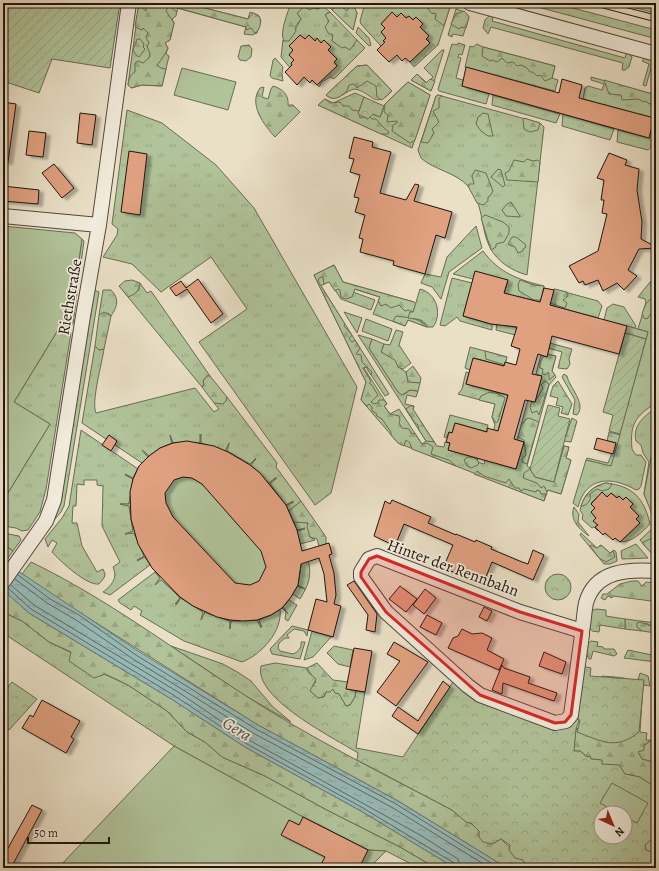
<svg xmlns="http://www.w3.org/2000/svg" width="659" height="871" viewBox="0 0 659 871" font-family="Alegreya,serif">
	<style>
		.grass { fill: url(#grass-tufts); stroke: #686c54 }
		.forest { fill: url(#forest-firs); stroke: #686c54 }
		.park { fill: url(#park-crowns); stroke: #686c54; fill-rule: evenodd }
		.garden { fill: url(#garden-furrows); stroke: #686c54 }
		.pitch { fill: #b1c39a; stroke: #686c54 }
		.water { fill: url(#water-ripples); stroke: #687975 }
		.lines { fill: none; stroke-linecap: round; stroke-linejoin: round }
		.shore { stroke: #5c6864; stroke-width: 1 }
		.building { fill: #e0a181; stroke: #1f150e; fill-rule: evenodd; filter: url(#shadow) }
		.minor-casing { stroke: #52483c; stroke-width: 16 }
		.minor { stroke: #f1ebdb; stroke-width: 14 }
		.tram { stroke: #1f150e; stroke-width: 1 }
		.marked { fill: #d62828; fill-opacity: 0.2; stroke: #d62828; stroke-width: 3; stroke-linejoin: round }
		.labels { text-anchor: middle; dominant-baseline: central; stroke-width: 3.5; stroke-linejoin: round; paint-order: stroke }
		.street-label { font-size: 16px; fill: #1f150e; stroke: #f1ebdb }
		.water-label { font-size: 17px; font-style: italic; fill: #494f4a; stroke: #f1ebdb }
	</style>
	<defs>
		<pattern id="grass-tufts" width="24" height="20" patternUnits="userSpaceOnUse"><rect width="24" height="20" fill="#b1c39a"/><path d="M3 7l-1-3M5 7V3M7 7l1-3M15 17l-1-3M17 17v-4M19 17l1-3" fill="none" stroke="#98a784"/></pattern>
		<pattern id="forest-firs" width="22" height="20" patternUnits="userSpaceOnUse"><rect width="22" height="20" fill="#b1c39a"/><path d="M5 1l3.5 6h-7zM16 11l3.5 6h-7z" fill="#98a784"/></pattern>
		<pattern id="park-crowns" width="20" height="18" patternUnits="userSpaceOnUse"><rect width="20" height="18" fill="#b1c39a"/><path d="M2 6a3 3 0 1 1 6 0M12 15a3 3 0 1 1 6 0" fill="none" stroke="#98a784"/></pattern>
		<pattern id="garden-furrows" width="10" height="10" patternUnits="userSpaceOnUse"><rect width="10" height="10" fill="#b1c39a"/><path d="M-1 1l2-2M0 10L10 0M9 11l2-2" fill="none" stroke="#98a784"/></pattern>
		<pattern id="water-ripples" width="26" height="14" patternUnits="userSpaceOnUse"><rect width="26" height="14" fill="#98bcba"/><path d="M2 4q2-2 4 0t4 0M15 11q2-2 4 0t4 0" fill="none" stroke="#83a19f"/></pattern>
		<filter id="shadow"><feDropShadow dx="4.5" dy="2.5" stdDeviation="1" flood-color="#0004"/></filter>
	</defs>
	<rect width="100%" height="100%" fill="#eae0c7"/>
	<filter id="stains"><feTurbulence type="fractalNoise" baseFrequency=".005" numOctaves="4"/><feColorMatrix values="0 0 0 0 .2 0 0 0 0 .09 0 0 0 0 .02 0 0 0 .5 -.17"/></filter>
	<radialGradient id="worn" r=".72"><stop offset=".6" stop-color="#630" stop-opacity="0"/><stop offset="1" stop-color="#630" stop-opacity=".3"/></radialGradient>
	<path class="grass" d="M 139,3 L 185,3 L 248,19 L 250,12 L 258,15 L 261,21 L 257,33 L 252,35 L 244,34 L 246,27 L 177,8 L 176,16 L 172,19 L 174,23 L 170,40 L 165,43 L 168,48 L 166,54 L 169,56 L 162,86 L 142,85 L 131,88 L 128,85 Z
		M 325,3 L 351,3 L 357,13 L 353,30 Z
		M 365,3 L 436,3 L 450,7 L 438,45 L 414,67 L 410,62 L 430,43 L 420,27 L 423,24 L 416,18 L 413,20 L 409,16 L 406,18 L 401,13 L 397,17 L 392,12 L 381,24 L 385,28 L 381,32 L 386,38 L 383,41 L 387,45 L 381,46 L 361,24 L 360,21 Z
		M 523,3 L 554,3 L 656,30 L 656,48 L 651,47 L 653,38 Z
		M 616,3 L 643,3 L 656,6 L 656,13 Z
		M 303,5 L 317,9 L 322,7 L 322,5 L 330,12 L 327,13 L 330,33 L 333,35 L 332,41 L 346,47 L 354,46 L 354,43 L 357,40 L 365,48 L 334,79 L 330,77 L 322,82 L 319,87 L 317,85 L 337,66 L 328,50 L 331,47 L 324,40 L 321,43 L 317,39 L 315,41 L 305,39 L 300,35 L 289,46 L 293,50 L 289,55 L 294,60 L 291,63 L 295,67 L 292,70 L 281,57 L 283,40 L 284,41 C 295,36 295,28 301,19 L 297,13 Z
		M 456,9 L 465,12 L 469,17 L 463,36 L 453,34 L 452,37 L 448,35 Z
		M 494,14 L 492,21 L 625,58 L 627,51 L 632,57 L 629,67 L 625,70 L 622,70 L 623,63 L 491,27 L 488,34 L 483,28 L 485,20 L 490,15 Z
		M 458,43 L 465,45 L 462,55 L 459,54 L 458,57 L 461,58 L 456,78 L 463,80 L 462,86 L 489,94 L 486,104 L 439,91 L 438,89 L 452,44 L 457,45 Z
		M 477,44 L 483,47 L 555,66 L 552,78 L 558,80 L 555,91 L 465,67 L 470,46 L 473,47 Z
		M 442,50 L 444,50 L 431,91 L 411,80 L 417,74 L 427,83 L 433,77 L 424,68 Z
		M 646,57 L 654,57 L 646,86 L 643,85 L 649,64 L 642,61 Z
		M 367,65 L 392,91 C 374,110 373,93 355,89 C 344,91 337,104 326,95 L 357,66 Z
		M 591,77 L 656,95 C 656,108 659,143 648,150 L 617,142 L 618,130 L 649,138 L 654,118 L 583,99 L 585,88 L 588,86 L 602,90 L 604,84 L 591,80 Z
		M 408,82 L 430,95 L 412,148 L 318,105 L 325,99 L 333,103 L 355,93 L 364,97 L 358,114 L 373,114 L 380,117 L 385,104 Z
		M 438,95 L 540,123 L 544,127 L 527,275 C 520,273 513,270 507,266 C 474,244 490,210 468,186 C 455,172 434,170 421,158 L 418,150 L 436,96 Z
		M 493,95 L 560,114 L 556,123 L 492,105 Z
		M 127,110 L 162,123 L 216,165 L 254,208 L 357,387 L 331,493 L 315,505 L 199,342 L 247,309 L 211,257 L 161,292 L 132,264 L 103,257 L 117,235 L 118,229 L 112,224 Z
		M 563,114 L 614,129 L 610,140 L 562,126 Z
		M 476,226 L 482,248 L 449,272 L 441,299 L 432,287 L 421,283 L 425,274 L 441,277 L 447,257 Z
		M 82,239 L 84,241 L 73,324 L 68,324 L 67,332 L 71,333 L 46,489 L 40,512 L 28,530 L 22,531 L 16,528 L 3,526 L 3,501 L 50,424 L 14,402 L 64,320 L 70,322 Z
		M 483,251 C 499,273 519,280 544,286 L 540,302 L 520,297 L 502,301 L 508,280 L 473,279 L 453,274 Z
		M 334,265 L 343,282 L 414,302 L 416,304 L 413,312 L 427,327 L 408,320 L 405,326 L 373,314 L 380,297 L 354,289 L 353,292 L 375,300 L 371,310 L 341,299 L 329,281 L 321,286 L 389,394 L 385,396 L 366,367 L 364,368 L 387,404 L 384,406 L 390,414 L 399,409 L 422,444 L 426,441 L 358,335 L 372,339 L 369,348 L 399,393 L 405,394 L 410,390 L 418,391 L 416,397 L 407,395 L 405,404 L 414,406 L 413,410 L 437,446 L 444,447 L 445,442 L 450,443 L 448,450 L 478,458 L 477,462 L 484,464 L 485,460 L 516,469 L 524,442 L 517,440 L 528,400 L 542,376 L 536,374 L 541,355 L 556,356 L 552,371 L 556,377 L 549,385 L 527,466 L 554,482 L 564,446 L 569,447 L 566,458 L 571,460 L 561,494 L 548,490 L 544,501 L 398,443 L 361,400 L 366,382 L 314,275 Z
		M 452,278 L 472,283 L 463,316 L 492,324 L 492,330 L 460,321 L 457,317 L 445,326 L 440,325 Z
		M 650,282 L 656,283 L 656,316 L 654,318 L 656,327 L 656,403 C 634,417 630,425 632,449 L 636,455 L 641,455 L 646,462 L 641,486 L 639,489 L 636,490 C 612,476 586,476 578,507 L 573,503 L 586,460 L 611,465 L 648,332 L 638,329 L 646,302 L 645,299 L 638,297 Z
		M 140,283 L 147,293 L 151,291 L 210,376 L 207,376 L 203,381 L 204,384 L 202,387 L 128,297 L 139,290 Z
		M 554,289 L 598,301 L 602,306 L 598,318 L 550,305 Z
		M 94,290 L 99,292 L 64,506 L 61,512 L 49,526 Z
		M 103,290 L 111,290 C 120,299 117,307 111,316 L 108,313 L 99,315 Z
		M 613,304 L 624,307 L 636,326 L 635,328 L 604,320 L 607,308 Z
		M 344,312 L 362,318 L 357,333 Z
		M 497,324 L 526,329 L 519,336 L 496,330 Z
		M 546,342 L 572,349 L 569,359 L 570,364 L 567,369 L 558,368 L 562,352 L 545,347 Z
		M 95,346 L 99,350 L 104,349 C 102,363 91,402 96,413 L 195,388 L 214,412 L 219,409 L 214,403 L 226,401 L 227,397 L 277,463 L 276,467 L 301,501 L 289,511 L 286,506 L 294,502 L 286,505 L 270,484 L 276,477 L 269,483 L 251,465 L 256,459 L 250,465 L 227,451 L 229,443 L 226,451 L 201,443 L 201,434 L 200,443 L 173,443 L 170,435 L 172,443 L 160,448 L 149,456 L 143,451 L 148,457 L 142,463 L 115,445 L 117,441 L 109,436 L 106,439 L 82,423 Z
		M 470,347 L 507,357 L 504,366 L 474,358 L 470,370 L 465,368 Z
		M 466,372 L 469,373 L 466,384 L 508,395 L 497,434 L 493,433 L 495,425 L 492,417 L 495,404 L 458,394 L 462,389 Z
		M 564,374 L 567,376 C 569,387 587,404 577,415 L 573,414 L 575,400 L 562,377 Z
		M 656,408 L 656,520 L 654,521 L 653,514 L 644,494 L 649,462 L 643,453 L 641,445 L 636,441 C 632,426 645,415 656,408 Z
		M 450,415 L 488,425 L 487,432 L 455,423 L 452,433 L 449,432 L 446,438 L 444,437 Z
		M 81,430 L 138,469 L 133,478 L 125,474 L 133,479 L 129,504 L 120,504 L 129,505 L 133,531 L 125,534 L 134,532 L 144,556 L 137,560 L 145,557 L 150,565 L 110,595 L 103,592 C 112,585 118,578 113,567 L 120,562 L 102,526 L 103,486 L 97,485 L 97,480 L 84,480 L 84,485 L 77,484 L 76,506 L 73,506 L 72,523 L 77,523 L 82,546 L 97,572 L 103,569 L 105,574 L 104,578 L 99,584 C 87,586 60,561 52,552 L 57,543 L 52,540 L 48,547 L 45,539 L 62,518 L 69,506 Z
		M 606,483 C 633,486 644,498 650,524 C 641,533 633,542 620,542 L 640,523 L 636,519 L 639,516 L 630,507 L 633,504 L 626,498 L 623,500 L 619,496 L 617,498 L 611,493 L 607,497 L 602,492 L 591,503 L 595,508 L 591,512 L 596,518 L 593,521 L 598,525 L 595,527 L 598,531 L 594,527 L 592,528 L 582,519 L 583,515 L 580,510 C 583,496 591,486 606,483 Z
		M 298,521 L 308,523 L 310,537 L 315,540 L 300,544 L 297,531 L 305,529 L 297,530 L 294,522 Z
		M 656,525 L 656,558 L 640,540 Z
		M 3,533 L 19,536 L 21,540 L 13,551 L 3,544 Z
		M 581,533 L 597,548 L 601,545 L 610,553 L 614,550 L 616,552 L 617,561 L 610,564 L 604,564 L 580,535 Z
		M 302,558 L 308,559 C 312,576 309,584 300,599 L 293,594 L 297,586 L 305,589 L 298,585 Z
		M 155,572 L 160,578 L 155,585 L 161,579 L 180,598 L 175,604 L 181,598 L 204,612 L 201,620 L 205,612 L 230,621 L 230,629 L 231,621 L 257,620 L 262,627 L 259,620 L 271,615 L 280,609 C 283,631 261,655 242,662 L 184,641 L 140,615 L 142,611 L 134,606 L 131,610 L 120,603 L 118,600 Z
		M 289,600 L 297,605 L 288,621 L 285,619 L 286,612 L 288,614 L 283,607 Z
		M 3,612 L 22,621 L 49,642 L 72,653 L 101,676 L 104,674 L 128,685 L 167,711 L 187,732 L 205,742 L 222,757 L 265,776 L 325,809 L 400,847 L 436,868 L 419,868 L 386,851 L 368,850 L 303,817 L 174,746 L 3,633 Z
		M 625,619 L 656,623 L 656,625 L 651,626 L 646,623 L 637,627 L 642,631 L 625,629 Z
		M 292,626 L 308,630 L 307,636 L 304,631 L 294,629 L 287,635 L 289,638 L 285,638 L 279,643 L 278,648 L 280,651 L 293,654 C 298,652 302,648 301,642 L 305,642 L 300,659 L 272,654 L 270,649 Z
		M 312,631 L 332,636 L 313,657 L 304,660 Z
		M 171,646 L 223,664 L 239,673 L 251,681 L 272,706 L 291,722 L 244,695 Z
		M 334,646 L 353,650 L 350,667 L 338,664 L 327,653 Z
		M 651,740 L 656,741 L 656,763 L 642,759 L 637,752 Z"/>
	<path class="forest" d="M 146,3 L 170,3 L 166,11 L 174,23 L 170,40 L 165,43 L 168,48 C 167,51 160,62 157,65 L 161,68 L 166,69 L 162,86 L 142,85 L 131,88 L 128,85 C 129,78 130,75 135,72 L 135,63 L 138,61 L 143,63 L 149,58 L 150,54 L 147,46 L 149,43 L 146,37 L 148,33 L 143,28 L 142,30 L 137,28 L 135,26 L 138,9 L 141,7 L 146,11 Z
		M 174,3 L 185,3 L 248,19 L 253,13 L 259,16 C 262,21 260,31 255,33 L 251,28 L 246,30 L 246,27 L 178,8 L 177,12 L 170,7 Z
		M 291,3 L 320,3 L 322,5 L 319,9 L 313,8 L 310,10 L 303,6 L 301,10 L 297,13 L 301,19 L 295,27 L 296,31 L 289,41 L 284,41 C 279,33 288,12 291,3 Z
		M 436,3 L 450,7 L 444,26 L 435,19 L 436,14 L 431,13 L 427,7 L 428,4 Z
		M 350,5 L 354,6 L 357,13 L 353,30 L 332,10 L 336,6 L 341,6 L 347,11 Z
		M 464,11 L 467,14 L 469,17 L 466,28 L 461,27 L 459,29 L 451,24 L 456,14 Z
		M 330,12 L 357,40 L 350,50 L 345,47 L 342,48 L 332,41 L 333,35 L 328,33 L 325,27 L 329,21 L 325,15 Z
		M 358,27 L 369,38 L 371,45 L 369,46 L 356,33 Z
		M 137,39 L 140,39 L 144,44 L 143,47 L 145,49 L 139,57 L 136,55 L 133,50 Z
		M 249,45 L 252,49 L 251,57 L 246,61 L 240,60 L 238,57 L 241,46 Z
		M 483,47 L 555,66 L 552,78 L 545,81 L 540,75 L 537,76 L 533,72 L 530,72 L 527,68 L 521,65 L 517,66 L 513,62 L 507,63 L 502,58 L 497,62 L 492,60 L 490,61 L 482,56 Z
		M 275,58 L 283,67 L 282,73 L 283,81 L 272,78 L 270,76 L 273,60 Z
		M 367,65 L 392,91 L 382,100 L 377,97 L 376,86 L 367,81 L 357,88 L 354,84 L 349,85 L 347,91 C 340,97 334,102 326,95 L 357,66 Z
		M 417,74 L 426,83 L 430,79 L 435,81 L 431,91 L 411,80 Z
		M 604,80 L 656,95 L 656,107 L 654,107 L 653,103 L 649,104 L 646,101 L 644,102 L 638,99 L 622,100 L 621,95 L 609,94 Z
		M 408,82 L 430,95 L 415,140 L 410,143 L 392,131 L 393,125 L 397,123 L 397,121 L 387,122 L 388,115 L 384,112 L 385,104 Z
		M 273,86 C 283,89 289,95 288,105 L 293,105 L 300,112 L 275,137 C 264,125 248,104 260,88 L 264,87 L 262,97 L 268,99 L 271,89 Z
		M 438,95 L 442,96 L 439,98 L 439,108 L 433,111 L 439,122 L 432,129 L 434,133 L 428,143 L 421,142 L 436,96 Z
		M 325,99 L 330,103 L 340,102 L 343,106 L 349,106 L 352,110 L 359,111 L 360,118 L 364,117 L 368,119 L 370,117 L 372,119 L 376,119 L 384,128 L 389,132 L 388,134 L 381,134 L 318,105 Z
		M 483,113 L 488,114 L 493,136 L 488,136 L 481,131 L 476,124 L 478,117 Z
		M 524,118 L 540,123 L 538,130 L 530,132 L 524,129 L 523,120 Z
		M 527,159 L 533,161 L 538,160 L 540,162 L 538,182 L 507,180 L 505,173 L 509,171 L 514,160 L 524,162 Z
		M 498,169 L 501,170 L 505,185 L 503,187 L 491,177 Z
		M 475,170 L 486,173 L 493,191 L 490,196 L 488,197 L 488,201 L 483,205 L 477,203 L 468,186 L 469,184 L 474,184 L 472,176 Z
		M 511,202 L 520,216 L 520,217 L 506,216 L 502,210 L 507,204 Z
		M 485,215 L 503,222 L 509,227 L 509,233 L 504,242 L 496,244 L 496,247 L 491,250 L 481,218 Z
		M 512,237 L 516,237 L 525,244 L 526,247 L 523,249 L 523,251 L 518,253 L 515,247 L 508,244 Z
		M 334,265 L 343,282 L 414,302 L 416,304 L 413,312 L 408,310 L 405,311 L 399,305 L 391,308 L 386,304 L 381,306 L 378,301 L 380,297 L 355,289 L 352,297 L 346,299 L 341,297 L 340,290 L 338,289 L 335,291 L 329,282 L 324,284 L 323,277 L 319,278 L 318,281 L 345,324 L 344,326 L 352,335 L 349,339 L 352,342 L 355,340 L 360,348 L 356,354 L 361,355 L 362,362 L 372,372 L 371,375 L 366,367 L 363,368 L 371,381 L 369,383 L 371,384 L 378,395 L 371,402 L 374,404 L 378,403 L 379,400 L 384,400 L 387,404 L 384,406 L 390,414 L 399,416 L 400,420 L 399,423 L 402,428 L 409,429 L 411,433 L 415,434 L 422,444 L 427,443 L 433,447 L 431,454 L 449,460 L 456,466 L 412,449 L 410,443 L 406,440 L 404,446 L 398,443 L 391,435 L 391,432 L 382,419 L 377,416 L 376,413 L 372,411 L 372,407 L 369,404 L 367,406 L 361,400 L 366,382 L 314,275 Z
		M 132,280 L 140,283 C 139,291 136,294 128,297 L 119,286 L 125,281 Z
		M 520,280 L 534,285 L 544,286 L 541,300 L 534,300 L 519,291 L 518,285 Z
		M 554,289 L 567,292 L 568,296 L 563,300 L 567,303 L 565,308 L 550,303 Z
		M 656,298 L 656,311 L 653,311 L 647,319 L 644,318 L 642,314 C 645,306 646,299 656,298 Z
		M 104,312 L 111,316 L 104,349 L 99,350 L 95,346 L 99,315 Z
		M 396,316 L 413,318 L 427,325 L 427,327 L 408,320 L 405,326 L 393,321 Z
		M 627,326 L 648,332 L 646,339 L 625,333 Z
		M 396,330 L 403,332 L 399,345 L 411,363 L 403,369 L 398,367 L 390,357 L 385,355 L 381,352 L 384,344 L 390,345 Z
		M 485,351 L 507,357 L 505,365 L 486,359 Z
		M 547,354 L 556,356 L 552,371 L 555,375 L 549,380 L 549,374 L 548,372 L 546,375 L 542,374 L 543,369 L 540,368 C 539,362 543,356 547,354 Z
		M 413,366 L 421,378 L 420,383 L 412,383 L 407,379 L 406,372 Z
		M 207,376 L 210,376 L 227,397 L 226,401 L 223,404 L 214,403 L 202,387 L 204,384 L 203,381 Z
		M 545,381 L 549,384 L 539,415 L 537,411 L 532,413 L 530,407 L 532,401 L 535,402 L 543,388 L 541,385 Z
		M 558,381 L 572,404 L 568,415 L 561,413 L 563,407 L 556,405 L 558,398 L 550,396 L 553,386 Z
		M 490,392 L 499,394 L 505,398 L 498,421 L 496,423 L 492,417 L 495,404 L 479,400 L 481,396 Z
		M 410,406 L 414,406 L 413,409 L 434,442 L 426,441 L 419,430 L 418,425 L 415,423 L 406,409 Z
		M 529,418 L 539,422 L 527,464 L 522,462 L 522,459 L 526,455 L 524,440 L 518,437 L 521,426 L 526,419 Z
		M 572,418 L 577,421 L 571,442 L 564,441 Z
		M 609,432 L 620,435 L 611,466 L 586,460 L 587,458 L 608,463 L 616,443 L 607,441 Z
		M 564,446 L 569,447 L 566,458 L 571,460 L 561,494 L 548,490 L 547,492 L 544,486 L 541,488 L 537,483 L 523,478 L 524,473 L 530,469 L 535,477 L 554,482 Z
		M 468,457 L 474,457 L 479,462 L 478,465 L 471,468 L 467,466 L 464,460 Z
		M 651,457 L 653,460 L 656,459 L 656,497 L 654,501 L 656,501 L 656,519 L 654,519 L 644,494 Z
		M 477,471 L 484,476 L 506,483 L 509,479 L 515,488 L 519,488 L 521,491 L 524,489 L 536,492 L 537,490 L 540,491 L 541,494 L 546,494 L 544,501 L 474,474 Z
		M 606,483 L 612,484 L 609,489 L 602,491 L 597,489 L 590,494 C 592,500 587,506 581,506 C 585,494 593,486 606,483 Z
		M 301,501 L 326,537 L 326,544 L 319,546 L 317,539 L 310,537 L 307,527 L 308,523 L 294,522 L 289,511 Z
		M 574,507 L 579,514 L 578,522 L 589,536 C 580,530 569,520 574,507 Z
		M 652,538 L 656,540 L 656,558 L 642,543 Z
		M 3,544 L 13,551 L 5,562 L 3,561 Z
		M 636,544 L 648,558 L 622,559 L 621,551 Z
		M 591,545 L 597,548 L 601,545 L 610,553 L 613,551 L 615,557 L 606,562 L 599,558 L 590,546 Z
		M 31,562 C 106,598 173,649 243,694 C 310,738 382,773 452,810 C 461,818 471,822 479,831 L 479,837 L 492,844 L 501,839 L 523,860 L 526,865 L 531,868 L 507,868 L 398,801 L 258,725 L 52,595 L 22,574 Z
		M 632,581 L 638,581 L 642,586 L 646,582 L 656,583 L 656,602 L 654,599 L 651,601 L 613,596 L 612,598 L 608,596 L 605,600 L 601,598 L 603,594 L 607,594 L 620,584 Z
		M 8,594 L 29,613 L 173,700 L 245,747 L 361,811 L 455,868 L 436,868 L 400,847 L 325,809 L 265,776 L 222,757 L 205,742 L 187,732 L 167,711 L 128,685 L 105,674 L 94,678 L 69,661 L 71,652 L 49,642 L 22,621 L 3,612 L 3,601 Z
		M 596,609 L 606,610 L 606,616 L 625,619 L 625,629 L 600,625 L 599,632 L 592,631 L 589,627 L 591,611 Z
		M 640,622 L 651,626 L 653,624 L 656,625 L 656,633 L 642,631 L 637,627 L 637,623 Z
		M 591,641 L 598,642 L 597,646 L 603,647 L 604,649 L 614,649 L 617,654 L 614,656 L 593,651 L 591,659 L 589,659 L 585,652 L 588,648 L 587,645 Z
		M 628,650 L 652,655 L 656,654 L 656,662 L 624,658 Z
		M 317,663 L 333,680 L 348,682 L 347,689 L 356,691 L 355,697 L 350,705 L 346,706 L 339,694 L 326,692 L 324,697 L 318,698 L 310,691 L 311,686 L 316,682 L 307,668 Z
		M 640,673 L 648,676 L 650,686 L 643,685 L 640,732 L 647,733 L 646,740 L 651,740 L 644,745 L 644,750 L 638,752 L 642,759 L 656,763 L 656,788 L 640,777 L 625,774 L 602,764 L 600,760 L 590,759 L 580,751 L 573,751 L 576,729 L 579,728 L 602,676 C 612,677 628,677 635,682 L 638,680 Z
		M 656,830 L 656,854 L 646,850 L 645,845 L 653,838 Z"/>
	<path class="park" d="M 364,97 L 384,106 L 380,117 L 373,114 L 368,119 L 358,114 Z
		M 420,289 C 436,293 443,313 433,327 L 427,327 L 427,325 L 421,320 L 408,318 L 410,312 L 413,312 Z
		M 372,339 L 384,344 L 381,352 L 395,360 L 398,367 L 406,372 L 408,382 L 420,383 L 418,391 L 410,390 L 402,395 L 398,392 L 369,348 Z
		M545 587a13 13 0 1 1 26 0a13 13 0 1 1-26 0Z
		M 275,663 L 307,668 L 308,672 L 316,679 L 310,691 L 318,698 L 324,697 L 326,692 L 330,692 L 333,689 L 335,693 L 339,694 L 346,706 L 350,705 L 355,697 L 356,691 L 365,692 L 356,748 L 403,757 L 455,679 L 550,727 L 577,718 L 579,721 L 576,729 L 574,751 L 580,751 L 587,757 L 590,756 L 591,759 L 602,760 L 602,764 L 619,765 L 625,774 L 640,777 L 656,788 L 656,830 L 653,838 L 645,845 L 646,850 L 656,854 L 656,862 L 650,860 L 652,863 L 647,868 L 641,868 L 635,865 L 631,868 L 531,868 L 526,865 L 523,860 L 515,858 L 509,850 L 510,845 L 501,839 L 492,844 L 483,842 L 479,837 L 479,831 L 471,823 L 466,822 L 452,810 L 357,760 L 358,753 C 334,738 253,698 261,666 ZM 601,813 L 625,813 L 625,837 L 601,837 Z
		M 582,666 L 591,668 L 590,676 L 644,680 L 639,732 C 615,751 602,741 577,732 L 580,721 L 576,715 Z
		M 12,682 L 37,699 L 9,730 L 3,725 L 3,693 Z"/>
	<path class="garden" d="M 3,3 L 120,3 L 110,68 L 52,59 L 39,93 L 3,81 Z
		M 625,333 L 646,339 L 620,434 L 609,431 L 613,415 L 603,412 Z
		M 548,405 L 560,408 L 558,416 L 570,419 L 554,482 L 535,477 L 530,469 Z"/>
	<path class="pitch" d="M 182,68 L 236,82 L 228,110 L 174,95 Z
		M 3,226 L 75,233 L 82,239 L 70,322 L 64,320 L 14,402 L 50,424 L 3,501 Z
		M 366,319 L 392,329 L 388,341 L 362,331 Z
		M 200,434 L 201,443 L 225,451 L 229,443 L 227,451 L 250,464 L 256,458 L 251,465 L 269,483 L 277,478 L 270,484 L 286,505 L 293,501 L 286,506 L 297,530 L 305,528 L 297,531 L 302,559 L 298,585 L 305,589 L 297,586 L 291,597 L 283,607 L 288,614 L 282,608 L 271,615 L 259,620 L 261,628 L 257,620 L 231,621 L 230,629 L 230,621 L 205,612 L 201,620 L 203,612 L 181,598 L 176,605 L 180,597 L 161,580 L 155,585 L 160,578 L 145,557 L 137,561 L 144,556 L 134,533 L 125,534 L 133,531 L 129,506 L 120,504 L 129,504 L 133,479 L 125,475 L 133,478 L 139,466 L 148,457 L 142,450 L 149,456 L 160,448 L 172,444 L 170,435 L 173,443 L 200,443 Z
		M 174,746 L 303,817 L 368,850 L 386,851 L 369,868 L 58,868 Z
		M 612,783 L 648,803 L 637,823 L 625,817 L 625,813 L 618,813 L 600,803 Z"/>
	<path class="water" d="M 3,561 L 138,651 L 258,725 L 398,801 L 507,868 L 455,868 L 361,811 L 245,747 L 173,700 L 29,613 L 3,590 Z"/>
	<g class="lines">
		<path class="shore" d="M 18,575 L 50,599 L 79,615 L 136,655 L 256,729 L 396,804 L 499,868
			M 15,579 L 47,603 L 76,620 L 133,659 L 253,733 L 393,808 L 490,868
			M 11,585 L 34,605 L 178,692 L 249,740 L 420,835 L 458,859 L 461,868
			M 8,588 L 31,609 L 175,696 L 247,744 L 363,808 L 454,863 L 456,868"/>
	</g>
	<path class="building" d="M 392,12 L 397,17 L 401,13 L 406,18 L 409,16 L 413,20 L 416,17 L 423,24 L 420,27 L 429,36 L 426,39 L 430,43 L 410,62 L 405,58 L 402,61 L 397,55 L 389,62 L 377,50 L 385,42 L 383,41 L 386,38 L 381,32 L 385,28 L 381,24 Z
		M 300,35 L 305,39 L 309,35 L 315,41 L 317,38 L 321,43 L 324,40 L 331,47 L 328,50 L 337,59 L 334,62 L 337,66 L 317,85 L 312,80 L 310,83 L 304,77 L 297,85 L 285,72 L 292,65 L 291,63 L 294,60 L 289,55 L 293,50 L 289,46 Z
		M 466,67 L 559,93 L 562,79 L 582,85 L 579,98 L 654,118 L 649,138 L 462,86 Z
		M 3,102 L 16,104 L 8,162 L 3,162 Z
		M 80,113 L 96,115 L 92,145 L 77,143 Z
		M 29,131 L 46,133 L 43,157 L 26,155 Z
		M 354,137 L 373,142 L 372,147 L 391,152 L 380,193 L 406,200 L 415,184 L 419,185 L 414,201 L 452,212 L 445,238 L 436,235 L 425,274 L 393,265 L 394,261 L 360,252 L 363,239 L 359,238 L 365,215 L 355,212 L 359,198 L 354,197 L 360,175 L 350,172 L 354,159 L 349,158 Z
		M 129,151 L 147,154 L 140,215 L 121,212 Z
		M 609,153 L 627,160 L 625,165 L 639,169 L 637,190 L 642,222 L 641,239 L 656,247 L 656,248 L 639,249 L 628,270 L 637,276 L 624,290 L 617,283 L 603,291 L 598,280 L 585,285 L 583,281 L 579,283 L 569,266 L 598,251 L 607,214 L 602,213 L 604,200 L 601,200 L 604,180 L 597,178 Z
		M 54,164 L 74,188 L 62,198 L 42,173 Z
		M 3,186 L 39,190 L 38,204 L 3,201 Z
		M 475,271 L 508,280 L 504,293 L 540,302 L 544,288 L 554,290 L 550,305 L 627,326 L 619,354 L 552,336 L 547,357 L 538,354 L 532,374 L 542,376 L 535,402 L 525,400 L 514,439 L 524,442 L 516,469 L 448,450 L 450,443 L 446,442 L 449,432 L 452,433 L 455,423 L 487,432 L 487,428 L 498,431 L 508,395 L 466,384 L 473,358 L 504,366 L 505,362 L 516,365 L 520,349 L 511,346 L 517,327 L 491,324 L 463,316 Z
		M 198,279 L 223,314 L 211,323 L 187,289 L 176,296 L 170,288 L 181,281 L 186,288 Z
		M 109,435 L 117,441 L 111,451 L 102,445 Z
		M 597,438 L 616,443 L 613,454 L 594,449 Z
		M 187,441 L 214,446 L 228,452 L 250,465 L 260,473 L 286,505 L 297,530 L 302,551 L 329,543 L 332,554 L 329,555 L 334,573 L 336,595 L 334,604 L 341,606 L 333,637 L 308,630 L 316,599 L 327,602 L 324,574 L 319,558 L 301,564 L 298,585 L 291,597 L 282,608 L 271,615 L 257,620 L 243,621 L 230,620 L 217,617 L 193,606 L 180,597 L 152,568 L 138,544 L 131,519 L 130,492 L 133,479 L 139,466 L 149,456 L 160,448 L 173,443 ZM 183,477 L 192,478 L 202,484 L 261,551 L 266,567 L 259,581 L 250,585 L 235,583 L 173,517 L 166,503 L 165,493 L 174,480 Z
		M 602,492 L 607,497 L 611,493 L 617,498 L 619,496 L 623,500 L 626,497 L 633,504 L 630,507 L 639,516 L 636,519 L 640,523 L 620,542 L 615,538 L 613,540 L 605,533 L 603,535 L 595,527 L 598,525 L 593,521 L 596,518 L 591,512 L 595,508 L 591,504 Z
		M 392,500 L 431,517 L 428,523 L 456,535 L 456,534 L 475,542 L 476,540 L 492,547 L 491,549 L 522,562 L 528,564 L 533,550 L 544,555 L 533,580 L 492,562 L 483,584 L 443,568 L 453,545 L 404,524 L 395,546 L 374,536 L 385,501 L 390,504 Z
		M 354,581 L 377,614 L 375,632 L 366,630 L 368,615 L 347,585 Z
		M 400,586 L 417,599 L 406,612 L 389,599 Z
		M 425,589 L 436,598 L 424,614 L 413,605 Z
		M 484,607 L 492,611 L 487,621 L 479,617 Z
		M 427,615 L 442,623 L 436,635 L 420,627 Z
		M 462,629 L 472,634 L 482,633 L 492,638 L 487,650 L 504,659 L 499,670 L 448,648 L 453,638 L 458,636 Z
		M 394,642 L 428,662 L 396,706 L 377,692 L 400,661 L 387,654 Z
		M 354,648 L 372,651 L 365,692 L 346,689 Z
		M 544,652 L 566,662 L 562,674 L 539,666 Z
		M 502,665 L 504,668 L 530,677 L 528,683 L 557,693 L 554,701 L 503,683 L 502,694 L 492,690 Z
		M 443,681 L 450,687 L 418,734 L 392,716 L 398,707 L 418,721 Z
		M 42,700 L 80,721 L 71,737 L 74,739 L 66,753 L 22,728 L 30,715 L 33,717 Z
		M 32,805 L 42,810 L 11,868 L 3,868 L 3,857 Z
		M 303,817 L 368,850 L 359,868 L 348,865 L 346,868 L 319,868 L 325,857 L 281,835 L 289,820 L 299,825 Z"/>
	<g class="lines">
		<g class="minor-casing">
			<path id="minor" d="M 470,3 L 656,54
				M 3,216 L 99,225
				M 3,582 L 46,521 L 54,500 L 83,316 L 99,225 L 129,3
				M 582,631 L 520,612 L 377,556 L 369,559 L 361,572 L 361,577 L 386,612 L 468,686 L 480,695 L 555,723 L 566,721 L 571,715 L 582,635 L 582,631 C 584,622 584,612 586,603 C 595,570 629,569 656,571"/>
		</g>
		<use href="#minor" class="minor"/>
		<path class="tram" d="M 584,3 L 656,22
			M 608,3 L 656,15"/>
	</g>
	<path class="marked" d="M 377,556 L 520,612 L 582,631 L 571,715 L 565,722 L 555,723 L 480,695 L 386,612 L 361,577 L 361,572 L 369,559 Z"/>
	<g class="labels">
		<g class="street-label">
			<text transform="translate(70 297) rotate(-80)">Riethstraße</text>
			<text transform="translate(453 568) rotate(20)">Hinter der Rennbahn</text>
		</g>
		<g class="water-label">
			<text transform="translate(237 729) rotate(32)">Gera</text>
		</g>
	</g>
	<rect width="659" height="871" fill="none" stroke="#eae0c7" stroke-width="16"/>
	<rect x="4" y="4" width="651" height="863" fill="none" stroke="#1f150e" stroke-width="2"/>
	<rect x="8" y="8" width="643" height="855" fill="none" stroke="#1f150e"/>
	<g transform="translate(613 825) rotate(136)"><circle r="19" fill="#f1ebdb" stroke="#9d9589"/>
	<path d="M0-3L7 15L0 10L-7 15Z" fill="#8f2418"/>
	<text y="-6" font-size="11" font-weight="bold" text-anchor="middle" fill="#1f150e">N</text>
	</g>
	<path d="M28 837v6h81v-6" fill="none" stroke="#1f150e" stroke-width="2"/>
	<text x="34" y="837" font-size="12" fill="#1f150e" stroke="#f1ebdb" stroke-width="3" paint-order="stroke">50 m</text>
	<rect width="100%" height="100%" filter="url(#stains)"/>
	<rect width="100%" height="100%" fill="url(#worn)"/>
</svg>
